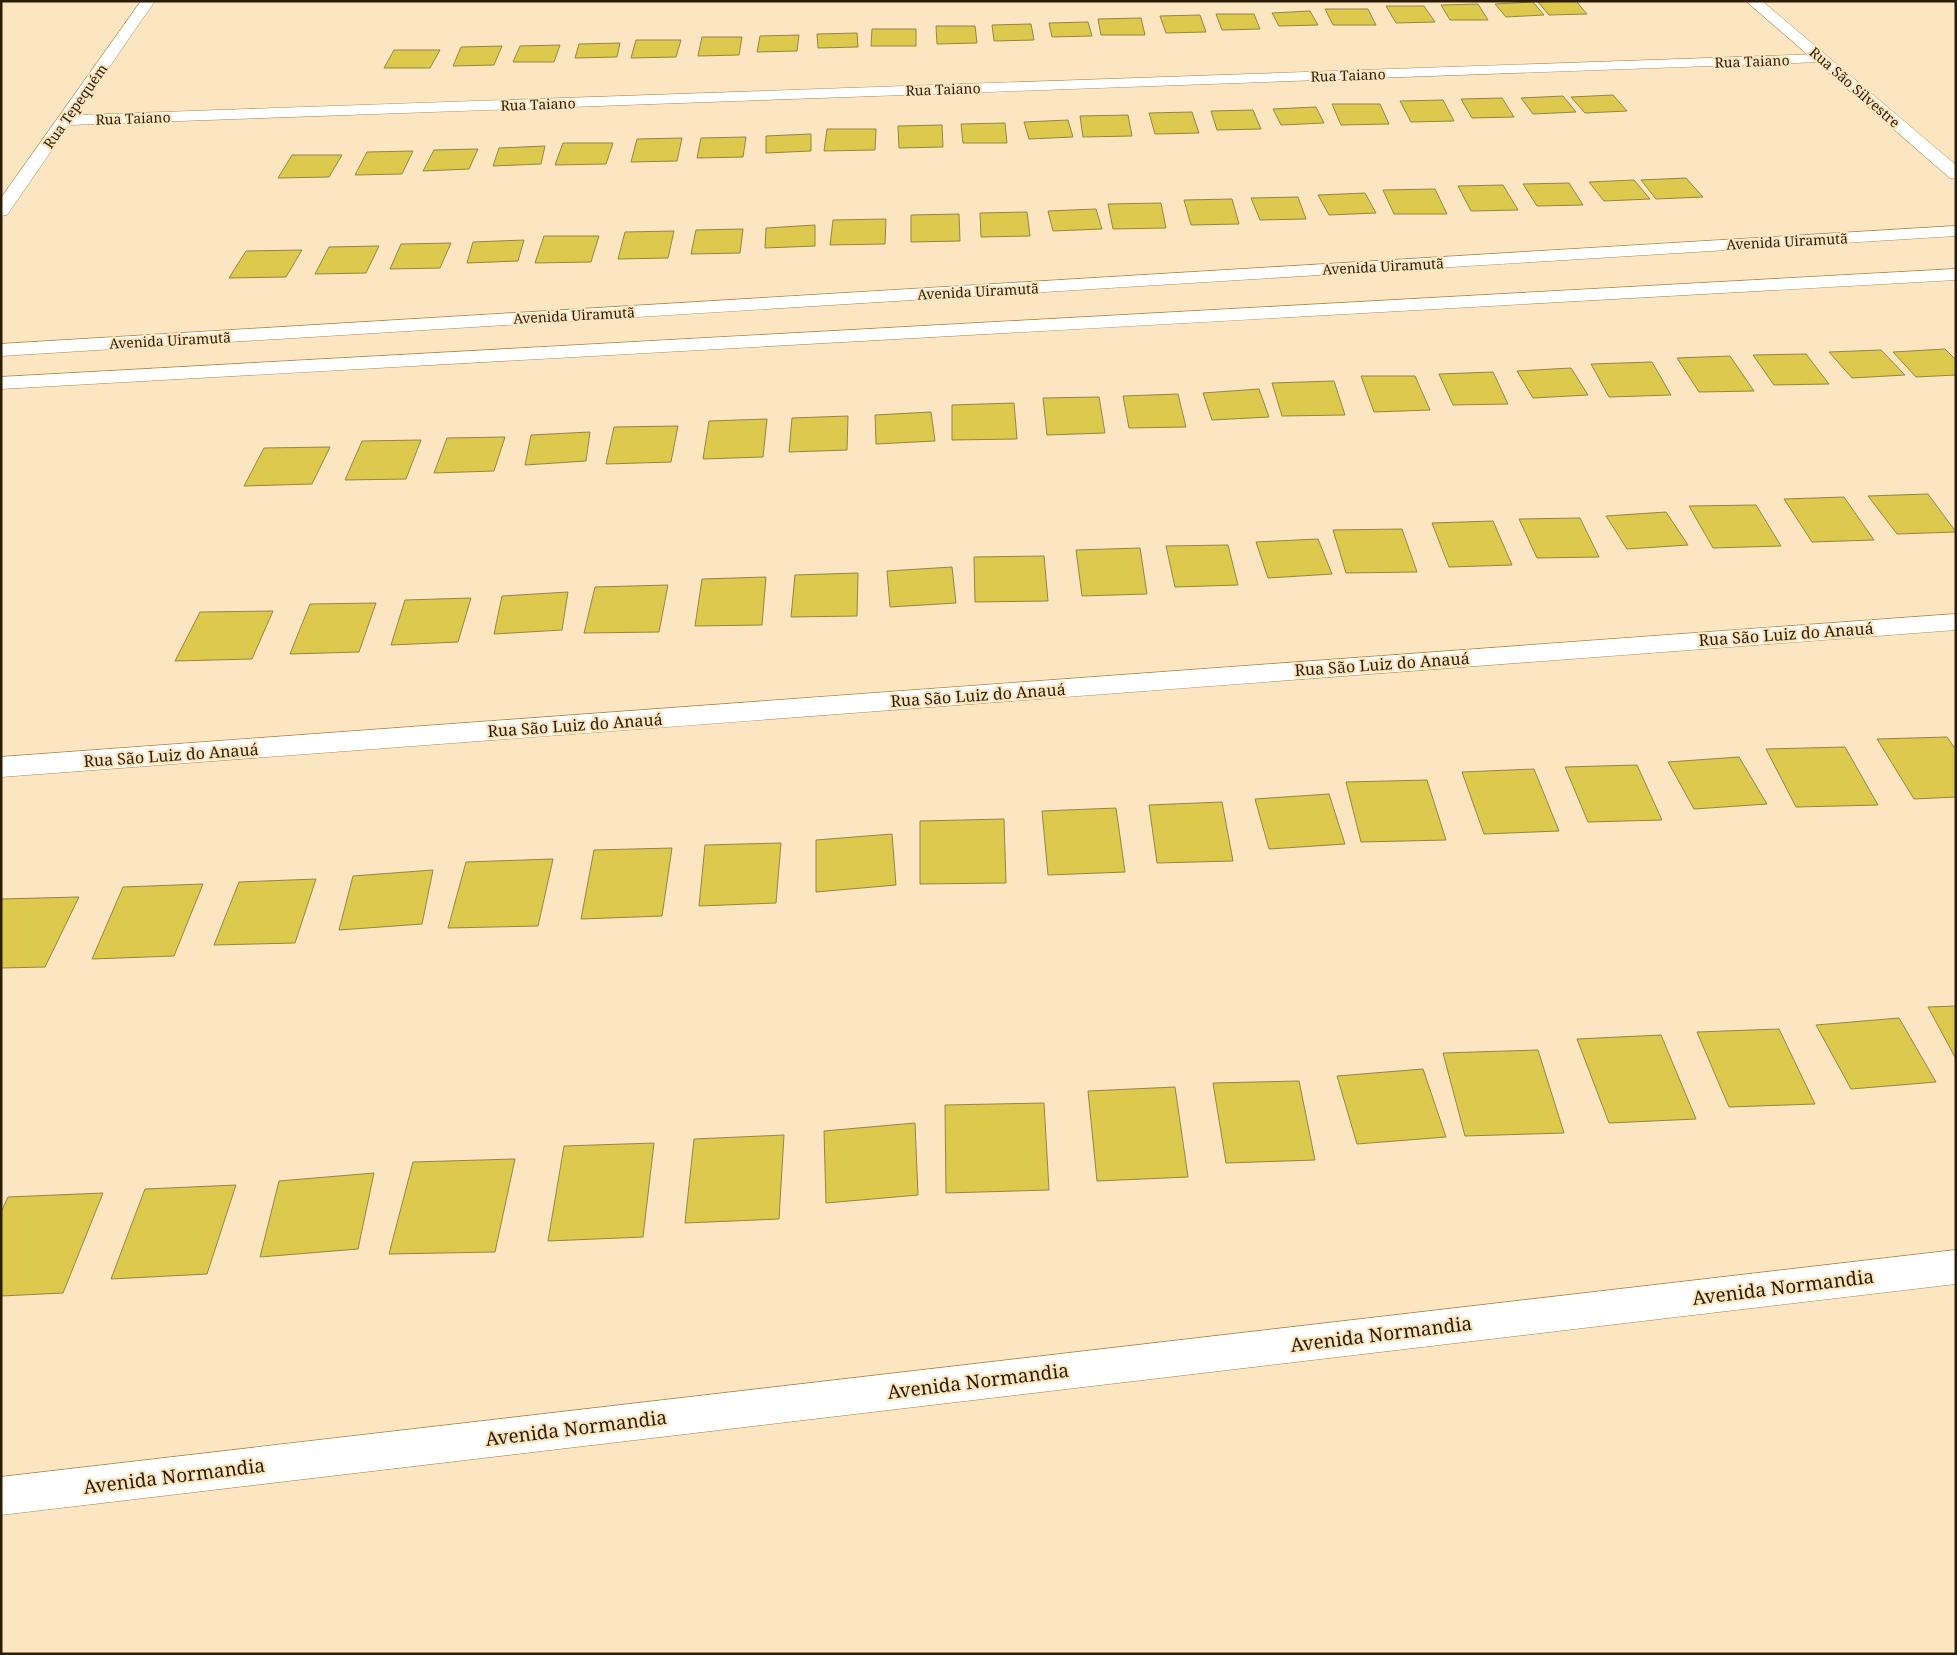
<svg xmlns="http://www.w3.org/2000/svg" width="1957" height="1655" viewBox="0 0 1957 1655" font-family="'Noto Serif',serif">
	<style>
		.building { fill: #dec94f; stroke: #928643 }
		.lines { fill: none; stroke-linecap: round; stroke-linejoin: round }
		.minor-casing { stroke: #aa874b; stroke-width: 1 }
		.tertiary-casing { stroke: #aa874b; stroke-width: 1 }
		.minor { fill: #fff; fill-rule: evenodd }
		.tertiary { fill: #fff; fill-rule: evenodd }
		.labels { text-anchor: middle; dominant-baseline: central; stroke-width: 4.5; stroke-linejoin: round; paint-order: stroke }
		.far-street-label { font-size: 14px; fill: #2b1d04; stroke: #fce6c2 }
		.street-label { font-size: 16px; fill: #2b1d04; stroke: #fce6c2 }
		.near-street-label { font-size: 19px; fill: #2b1d04; stroke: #fce6c2 }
	</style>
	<rect width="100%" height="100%" fill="#fce6c2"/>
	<path class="building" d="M 1576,1 L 1587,14 L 1549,15 L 1538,2 Z
		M 1533,2 L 1544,15 L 1506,17 L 1495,4 Z
		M 1478,4 L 1488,20 L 1450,20 L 1441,5 Z
		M 1386,6 L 1424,6 L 1435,22 L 1396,23 Z
		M 1325,9 L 1368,9 L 1376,25 L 1333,25 Z
		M 1310,11 L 1318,25 L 1279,26 L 1272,13 Z
		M 1216,14 L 1254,14 L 1260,29 L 1222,30 Z
		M 1200,15 L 1206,32 L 1166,33 L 1160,16 Z
		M 1141,18 L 1145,35 L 1101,35 L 1098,19 Z
		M 1088,22 L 1092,36 L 1052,37 L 1049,23 Z
		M 1031,24 L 1034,40 L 994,41 L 992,25 Z
		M 936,26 L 975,26 L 977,43 L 937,44 Z
		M 872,29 L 916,29 L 916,46 L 871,46 Z
		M 857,33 L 858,47 L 818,48 L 817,34 Z
		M 799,35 L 797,51 L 757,52 L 760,36 Z
		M 702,37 L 742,37 L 739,55 L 698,56 Z
		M 636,40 L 681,40 L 676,57 L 631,58 Z
		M 620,43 L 617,57 L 575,58 L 579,44 Z
		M 560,45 L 554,62 L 513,62 L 520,46 Z
		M 502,46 L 494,65 L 453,66 L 461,47 Z
		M 394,50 L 440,50 L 430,68 L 384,68 Z
		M 1613,95 L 1627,111 L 1585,113 L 1571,97 Z
		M 1563,96 L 1576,112 L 1533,114 L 1521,98 Z
		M 1502,98 L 1514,117 L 1472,118 L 1461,99 Z
		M 1443,100 L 1454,121 L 1411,122 L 1400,101 Z
		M 1332,104 L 1380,104 L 1389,124 L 1341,125 Z
		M 1316,107 L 1324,123 L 1281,125 L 1273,109 Z
		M 1253,110 L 1261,129 L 1217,130 L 1211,111 Z
		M 1192,112 L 1199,133 L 1155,134 L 1149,113 Z
		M 1128,115 L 1132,136 L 1083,137 L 1080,116 Z
		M 1068,120 L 1073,137 L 1029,139 L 1024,122 Z
		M 1005,123 L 1007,143 L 963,143 L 961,124 Z
		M 942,125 L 943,147 L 899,148 L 898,126 Z
		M 827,129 L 876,129 L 875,150 L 824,151 Z
		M 811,134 L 811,151 L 766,153 L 766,136 Z
		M 746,137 L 743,157 L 697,158 L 701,138 Z
		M 682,138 L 677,161 L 631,162 L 637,139 Z
		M 563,143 L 613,143 L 606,164 L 555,165 Z
		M 545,146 L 541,164 L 493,166 L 499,148 Z
		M 478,149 L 469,169 L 423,171 L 434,150 Z
		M 413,151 L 402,174 L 355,175 L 367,152 Z
		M 292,155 L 342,155 L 329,177 L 278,178 Z
		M 1686,178 L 1703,197 L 1656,199 L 1641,180 Z
		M 1634,180 L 1650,199 L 1604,201 L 1589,182 Z
		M 1569,183 L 1583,205 L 1537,206 L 1523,184 Z
		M 1503,185 L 1518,210 L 1471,211 L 1458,186 Z
		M 1435,189 L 1447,214 L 1394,214 L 1383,190 Z
		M 1365,193 L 1376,213 L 1329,215 L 1318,195 Z
		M 1298,197 L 1306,219 L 1260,220 L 1251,198 Z
		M 1232,199 L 1239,224 L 1191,225 L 1184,200 Z
		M 1161,203 L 1166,228 L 1113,229 L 1108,204 Z
		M 1096,209 L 1102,229 L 1053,231 L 1048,211 Z
		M 1027,212 L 1030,236 L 981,237 L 980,213 Z
		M 959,214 L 960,241 L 911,242 L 911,215 Z
		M 886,219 L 885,244 L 830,245 L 833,220 Z
		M 815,225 L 815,246 L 765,248 L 766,228 Z
		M 743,229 L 740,253 L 691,254 L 696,230 Z
		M 674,231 L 668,258 L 618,259 L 625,232 Z
		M 544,236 L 599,236 L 591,262 L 535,263 Z
		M 524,240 L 518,261 L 467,263 L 473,242 Z
		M 451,243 L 440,268 L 390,269 L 401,244 Z
		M 379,246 L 366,273 L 315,274 L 329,247 Z
		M 302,250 L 286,277 L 229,278 L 246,251 Z
		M 1945,349 L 1956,360 L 1956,375 L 1916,377 L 1893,352 Z
		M 1881,350 L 1905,375 L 1852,378 L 1829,352 Z
		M 1806,354 L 1829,384 L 1774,385 L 1753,355 Z
		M 1730,356 L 1754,391 L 1699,392 L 1677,358 Z
		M 1652,362 L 1671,395 L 1609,397 L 1591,364 Z
		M 1571,368 L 1588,395 L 1533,398 L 1517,371 Z
		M 1493,372 L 1508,404 L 1453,405 L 1439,374 Z
		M 1361,376 L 1415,376 L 1430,410 L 1374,412 Z
		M 1334,381 L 1345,415 L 1282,416 L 1272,383 Z
		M 1259,389 L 1269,417 L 1212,420 L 1203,393 Z
		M 1178,394 L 1186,427 L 1129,428 L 1123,396 Z
		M 1099,397 L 1105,433 L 1047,435 L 1043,398 Z
		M 1014,403 L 1017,439 L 952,440 L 952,405 Z
		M 931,412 L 935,441 L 876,444 L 875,415 Z
		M 848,416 L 847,450 L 789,452 L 792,418 Z
		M 767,419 L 763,457 L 703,459 L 709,421 Z
		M 678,426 L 671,462 L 606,464 L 614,427 Z
		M 590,432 L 586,461 L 525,465 L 531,435 Z
		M 505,437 L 494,471 L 434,473 L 447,438 Z
		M 421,440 L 406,479 L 345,480 L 362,441 Z
		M 330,447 L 312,484 L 244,486 L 264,448 Z
		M 1928,494 L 1956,532 L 1897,534 L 1868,496 Z
		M 1844,497 L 1874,540 L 1812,542 L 1784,499 Z
		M 1756,505 L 1781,546 L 1713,548 L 1689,506 Z
		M 1666,512 L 1688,545 L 1627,549 L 1606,516 Z
		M 1580,518 L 1599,557 L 1537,558 L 1519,519 Z
		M 1493,521 L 1512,565 L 1449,567 L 1432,523 Z
		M 1402,529 L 1417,572 L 1346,573 L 1333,530 Z
		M 1318,539 L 1332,574 L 1268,578 L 1256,542 Z
		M 1228,545 L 1238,585 L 1175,587 L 1166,546 Z
		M 1140,548 L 1147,594 L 1082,596 L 1076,550 Z
		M 1044,556 L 1048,601 L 975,602 L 974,557 Z
		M 952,567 L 956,603 L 890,607 L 887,571 Z
		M 858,573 L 857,616 L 791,617 L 795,575 Z
		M 766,577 L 762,625 L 695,626 L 702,579 Z
		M 668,585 L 659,632 L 584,633 L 595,587 Z
		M 568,592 L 562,630 L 494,634 L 502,596 Z
		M 471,598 L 458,642 L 391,645 L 405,600 Z
		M 376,603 L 359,652 L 290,654 L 310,604 Z
		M 273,611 L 252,659 L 175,661 L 200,612 Z
		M 1947,737 L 1956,750 L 1956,797 L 1914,799 L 1877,739 Z
		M 1845,747 L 1878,805 L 1796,807 L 1766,749 Z
		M 1739,757 L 1767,804 L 1694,809 L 1668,762 Z
		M 1637,765 L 1662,820 L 1588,822 L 1565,767 Z
		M 1534,769 L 1559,831 L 1484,834 L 1462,772 Z
		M 1427,780 L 1446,840 L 1361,842 L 1346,782 Z
		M 1329,794 L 1345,844 L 1269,849 L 1255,799 Z
		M 1222,802 L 1233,861 L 1157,863 L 1149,805 Z
		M 1116,808 L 1125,872 L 1048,875 L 1042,811 Z
		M 1004,819 L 1006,883 L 920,884 L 920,821 Z
		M 892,834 L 896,885 L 816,892 L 816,840 Z
		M 781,843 L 776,903 L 699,906 L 705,845 Z
		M 672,848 L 662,916 L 581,919 L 594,850 Z
		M 553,859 L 538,926 L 448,928 L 466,862 Z
		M 433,870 L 422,924 L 339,930 L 353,876 Z
		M 316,879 L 295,943 L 214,945 L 239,882 Z
		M 203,884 L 174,956 L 92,959 L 123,887 Z
		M 79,897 L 45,967 L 1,968 L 1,899 Z
		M 1956,1006 L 1956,1059 L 1928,1007 Z
		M 1899,1018 L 1936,1082 L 1851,1089 L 1816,1025 Z
		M 1779,1029 L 1815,1104 L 1729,1107 L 1697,1032 Z
		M 1661,1035 L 1696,1119 L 1609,1123 L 1577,1039 Z
		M 1538,1050 L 1564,1133 L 1465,1136 L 1443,1053 Z
		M 1423,1069 L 1446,1137 L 1357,1144 L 1337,1076 Z
		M 1299,1081 L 1315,1160 L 1226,1163 L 1213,1083 Z
		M 1175,1087 L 1188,1177 L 1097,1181 L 1088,1091 Z
		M 1044,1103 L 1049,1190 L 946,1193 L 945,1105 Z
		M 915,1123 L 918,1195 L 826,1203 L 824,1131 Z
		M 784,1135 L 779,1219 L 685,1223 L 694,1139 Z
		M 654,1143 L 643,1237 L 548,1241 L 564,1146 Z
		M 515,1159 L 495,1252 L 389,1254 L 413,1162 Z
		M 374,1173 L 358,1249 L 260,1257 L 279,1181 Z
		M 236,1185 L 207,1274 L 111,1279 L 145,1189 Z
		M 103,1193 L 63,1293 L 1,1296 L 1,1212 L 8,1197 Z"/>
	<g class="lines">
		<g class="minor-casing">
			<path id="minor" d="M 141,1 L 155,1 L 76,115 L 1821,54 L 1828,58 L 1821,62 L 69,125 L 7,215 L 1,216 L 1,198 Z
				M 1956,614 L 1956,630 L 1,777 L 1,757 Z"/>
		</g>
		<g class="tertiary-casing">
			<path id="tertiary" d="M 1746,1 L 1762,1 L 1956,165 L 1956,179 L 1950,178 Z
				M 1956,226 L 1956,236 L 1,356 L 1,344 Z
				M 1956,269 L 1956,280 L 1,389 L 1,377 Z
				M 1956,1250 L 1956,1284 L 1,1515 L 1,1477 Z"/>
		</g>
		<use href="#minor" class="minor"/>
		<use href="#tertiary" class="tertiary"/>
	</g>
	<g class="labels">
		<g class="far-street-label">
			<text transform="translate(1752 61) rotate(-2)">Rua Taiano</text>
			<text transform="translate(1348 75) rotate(-2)">Rua Taiano</text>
			<text transform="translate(1855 87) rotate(41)">Rua São Silvestre</text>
			<text transform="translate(943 89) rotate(-2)">Rua Taiano</text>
			<text transform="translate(538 104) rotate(-2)">Rua Taiano</text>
			<text transform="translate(75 106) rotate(-55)">Rua Tepequém</text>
			<text transform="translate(133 118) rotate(-2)">Rua Taiano</text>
			<text transform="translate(1787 241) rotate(-3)">Avenida Uiramutã</text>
			<text transform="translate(1383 266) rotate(-3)">Avenida Uiramutã</text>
			<text transform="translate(978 291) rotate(-3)">Avenida Uiramutã</text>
			<text transform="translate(574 315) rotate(-3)">Avenida Uiramutã</text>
			<text transform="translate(170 340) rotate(-3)">Avenida Uiramutã</text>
		</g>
		<g class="street-label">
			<text transform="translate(1786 634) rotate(-4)">Rua São Luiz do Anauá</text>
			<text transform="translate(1382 664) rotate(-4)">Rua São Luiz do Anauá</text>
			<text transform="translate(978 695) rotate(-4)">Rua São Luiz do Anauá</text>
			<text transform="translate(575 725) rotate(-4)">Rua São Luiz do Anauá</text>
			<text transform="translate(171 755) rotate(-4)">Rua São Luiz do Anauá</text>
		</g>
		<g class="near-street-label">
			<text transform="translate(1783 1287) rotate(-7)">Avenida Normandia</text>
			<text transform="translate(1381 1334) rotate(-7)">Avenida Normandia</text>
			<text transform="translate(978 1381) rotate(-7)">Avenida Normandia</text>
			<text transform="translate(576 1428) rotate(-7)">Avenida Normandia</text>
			<text transform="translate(174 1476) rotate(-7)">Avenida Normandia</text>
		</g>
	</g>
	<rect width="1957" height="1655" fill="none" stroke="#2b1d04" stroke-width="5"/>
</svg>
